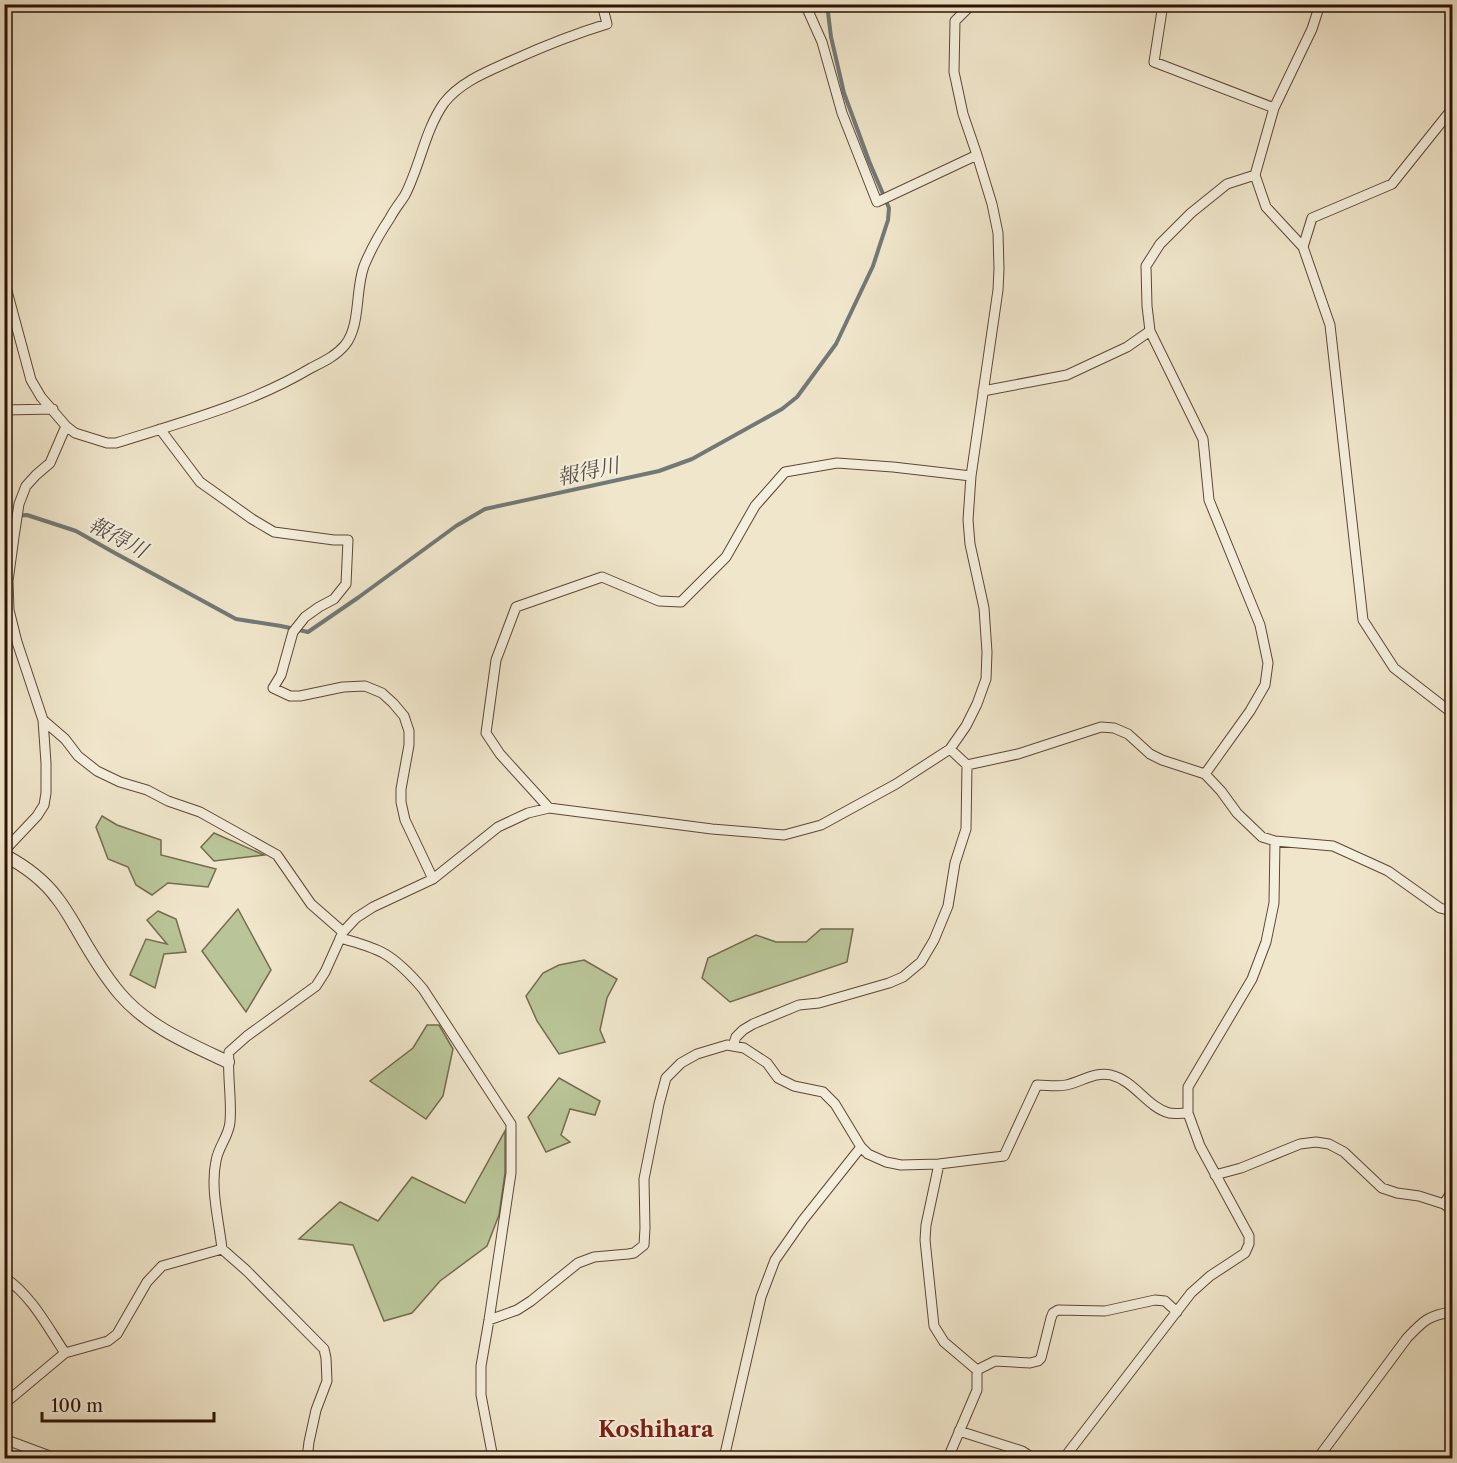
<svg xmlns="http://www.w3.org/2000/svg" width="1457" height="1463" viewBox="0 0 1457 1463" font-family="'Libre Caslon Text','Noto Serif JP',serif">
	<style>
		.green { fill: #b9c598; stroke: #746b4e; stroke-width: 1.5 }
		.lines { fill: none; stroke-linecap: round; stroke-linejoin: round }
		.stream { stroke: #727876; stroke-width: 4 }
		.minor-casing { stroke: #5e4636; stroke-width: 11 }
		.tertiary-casing { stroke: #5e4636; stroke-width: 14 }
		.minor { stroke: #f5efdd; stroke-width: 9 }
		.tertiary { stroke: #f5efdd; stroke-width: 12 }
		.labels { text-anchor: middle; dominant-baseline: central; stroke-width: 4.5; stroke-linejoin: round; paint-order: stroke }
		.water-label { font-size: 21px; font-style: italic; fill: #564d46; stroke: #f5efdd }
		.quarter-label { font-size: 22px; font-weight: bold; fill: #7a1f14; stroke: #f5efdd }
	</style>
	<rect width="100%" height="100%" fill="#f0e6cb"/>
	<filter id="stains"><feTurbulence type="fractalNoise" baseFrequency=".00333" numOctaves="4"/><feColorMatrix values="0 0 0 0 .2 0 0 0 0 .09 0 0 0 0 .02 0 0 0 .5 -.17"/></filter>
	<radialGradient id="worn" r=".72"><stop offset=".6" stop-color="#630" stop-opacity="0"/><stop offset="1" stop-color="#630" stop-opacity=".3"/></radialGradient>
	<path class="green" d="M 102,816 L 117,825 L 161,840 L 161,855 L 216,869 L 208,887 L 168,883 L 152,895 L 136,885 L 128,867 L 108,859 L 96,827 Z
		M 214,833 L 264,855 L 214,861 L 201,847 Z
		M 238,909 L 271,970 L 246,1012 L 202,951 Z
		M 158,911 L 176,919 L 186,952 L 164,954 L 155,988 L 130,975 L 146,939 L 167,944 L 147,920 Z
		M 821,929 L 853,929 L 847,962 L 730,1002 L 702,978 L 708,958 L 756,935 L 776,942 L 806,942 Z
		M 584,960 L 617,979 L 607,998 L 600,1030 L 605,1042 L 559,1054 L 537,1021 L 526,996 L 543,973 L 559,965 Z
		M 427,1025 L 439,1025 L 453,1049 L 443,1096 L 426,1119 L 370,1081 L 413,1048 Z
		M 559,1078 L 600,1101 L 595,1115 L 570,1109 L 561,1135 L 570,1142 L 546,1152 L 528,1117 Z
		M 505,1131 L 505,1173 L 499,1215 L 487,1246 L 440,1281 L 412,1313 L 384,1321 L 353,1245 L 299,1239 L 340,1202 L 378,1221 L 412,1177 L 465,1203 Z"/>
	<g class="lines">
		<path class="stream" d="M 4,518 L 7,516 L 27,515 L 76,531 L 113,552 L 236,619 L 281,626 L 308,632 L 359,597 L 456,526 L 485,509 L 659,471 L 692,459 L 782,409 L 797,397 L 836,344 L 873,266 L 888,220 L 889,208 L 869,161 L 844,93 L 831,37 L 827,4"/>
		<g class="minor-casing">
			<path id="minor" d="M 805,4 L 822,42 L 842,113 L 877,202 L 977,155
				M 1163,4 L 1154,62 L 1274,108 L 1255,175 L 1266,207 L 1303,247 L 1330,325 L 1363,620 L 1394,668 L 1452,713
				M 1274,108 L 1312,29 L 1320,4
				M 1303,247 L 1312,218 L 1392,184 L 1452,109
				M 4,280 L 31,380 L 41,397 L 66,426 L 75,433 L 107,443 L 116,443 C 182,422 251,404 311,368 C 323,362 336,356 345,345 C 361,325 355,290 364,266 C 371,249 380,233 390,218 C 394,210 400,203 405,195 C 420,166 425,130 444,103 C 461,81 489,71 513,60 C 544,46 574,34 607,24 L 602,4
				M 983,391 L 1067,375 L 1127,347 L 1150,331
				M 4,410 L 53,409
				M 160,429 L 200,482 L 252,519 L 274,532 L 334,540 L 348,540 L 346,584 L 334,599 L 319,607 L 305,617 L 293,632 L 281,675 L 273,688 L 290,696 L 300,696 L 343,687 L 365,686 L 382,693 L 393,703 L 404,716 L 409,731 L 409,745 L 401,789 L 401,802 L 405,820 L 433,879
				M 43,720 L 65,739 L 78,756 L 97,771 L 120,782 L 147,790 L 168,801 L 200,812 L 277,855 L 311,904 L 343,932
				M 950,749 L 967,765 L 1018,754 L 1101,727 L 1114,728 L 1128,734 L 1150,754 L 1162,760 L 1205,774 L 1221,791 L 1237,813 L 1262,837 L 1275,841 L 1333,846 L 1388,871 L 1440,908 L 1452,911
				M 1205,774 L 1250,711 L 1265,685 L 1268,663 L 1260,625 L 1209,500 L 1203,439 L 1150,331 L 1147,306 L 1146,266 L 1160,244 L 1191,213 L 1227,184 L 1255,175
				M 549,808 L 500,754 L 486,733 L 496,660 L 516,607 L 602,577 L 659,601 L 681,602 L 726,557 L 755,506 L 785,472 L 837,463 L 893,467 L 971,476
				M 4,851 L 37,816 L 44,805 L 46,793 L 46,763 L 43,720 L 17,642 L 9,610 L 8,581 L 14,537 L 19,504 L 26,486 L 36,475 L 50,463 L 66,426
				M 340,938 C 355,942 371,946 385,954 C 400,963 412,976 423,989 L 511,1124 L 511,1173 L 489,1320 L 481,1366 L 481,1395 L 493,1458
				M 733,1046 L 736,1037 L 743,1030 L 753,1024 L 799,1005 L 819,1003 L 889,983 L 903,977 L 921,962 L 934,940 L 948,906 L 955,863 L 966,829 L 967,765
				M 939,1164 L 926,1225 L 925,1240 L 934,1326 L 944,1342 L 977,1370
				M 1215,1175 L 1241,1168 L 1300,1144 L 1316,1142 L 1329,1144 L 1344,1152 L 1382,1188 L 1397,1193 L 1419,1196 L 1444,1204 L 1452,1210
				M 1444,1204 L 1452,1191
				M 4,1277 C 32,1296 47,1326 65,1353
				M 489,1320 L 517,1310 L 531,1301 L 578,1263 L 594,1257 L 628,1254 L 634,1253 L 644,1245 L 645,1228 L 644,1179 L 659,1104 L 666,1078 L 681,1063 L 697,1054 L 727,1045 L 744,1048 L 767,1063 L 778,1078 L 794,1086 L 823,1092 L 835,1104 L 861,1147 L 868,1154 L 886,1162 L 901,1165 L 939,1164 L 1004,1156 L 1037,1085 C 1047,1085 1057,1087 1066,1085 C 1081,1082 1095,1071 1111,1075 C 1135,1081 1147,1107 1169,1113 C 1175,1114 1182,1113 1188,1113
				M 977,1370 L 995,1361 L 1030,1363 L 1038,1361 L 1041,1358 L 1051,1318 L 1053,1313 L 1058,1310 L 1105,1311 L 1155,1300 L 1165,1301 L 1177,1312
				M 4,1404 L 65,1353 L 108,1341 L 117,1334 L 147,1282 L 162,1266 L 222,1249
				M 959,1431 L 1022,1451 L 1033,1458
				M 4,1439 L 55,1458
				M 307,1458 L 309,1442 L 316,1410 L 327,1381 L 326,1358 L 324,1349 L 247,1271 L 222,1249 C 219,1221 210,1188 216,1161 C 218,1147 229,1136 230,1122 C 232,1099 227,1075 229,1052 L 247,1036 L 316,986 L 325,972 L 343,932 L 356,918 L 373,907 L 433,879 L 498,827 L 528,813 L 549,808 L 712,829 L 784,835 L 821,825 L 896,784 L 950,749 L 966,726 L 977,704 L 986,679 L 987,652 L 984,608 L 970,544 L 968,520 L 971,476 L 998,290 L 999,269 L 998,233 L 992,204 L 977,155 L 963,114 L 954,72 L 955,21 L 972,4
				M 724,1458 L 761,1297 L 775,1260 L 803,1220 L 861,1147
				M 948,1458 L 977,1390 L 977,1370
				M 1064,1458 L 1191,1293 L 1210,1276 L 1245,1253 L 1249,1244 L 1249,1236 L 1200,1146 L 1188,1113 L 1188,1087 L 1252,979 L 1266,942 L 1274,903 L 1275,841
				M 1318,1458 L 1407,1338 C 1423,1321 1429,1315 1452,1312"/>
		</g>
		<g class="tertiary-casing">
			<path id="tertiary" d="M 4,855 C 25,866 43,879 57,898 C 65,908 71,919 77,929 C 90,952 103,974 120,994 C 148,1027 190,1044 228,1062"/>
		</g>
		<use href="#minor" class="minor"/>
		<use href="#tertiary" class="tertiary"/>
	</g>
	<g class="labels">
		<g class="water-label">
			<text transform="translate(588 471) rotate(-12)">報得川</text>
			<text transform="translate(118 537) rotate(28)">報得川</text>
		</g>
		<g class="quarter-label">
			<text x="656" y="1429">Koshihara</text>
		</g>
	</g>
	<rect width="1457" height="1463" fill="none" stroke="#f0e6cb" stroke-width="24"/>
	<rect x="6" y="6" width="1445" height="1451" fill="none" stroke="#2e1104" stroke-width="3"/>
	<rect x="12" y="12" width="1433" height="1439" fill="none" stroke="#2e1104" stroke-width="1.5"/>
	<path d="M42 1412v9h172v-9" fill="none" stroke="#2e1104" stroke-width="3"/>
	<text x="51" y="1412" font-size="18" fill="#2e1104" stroke="#f5efdd" stroke-width="4.5" paint-order="stroke">100 m</text>
	<rect width="100%" height="100%" filter="url(#stains)"/>
	<rect width="100%" height="100%" fill="url(#worn)"/>
</svg>
